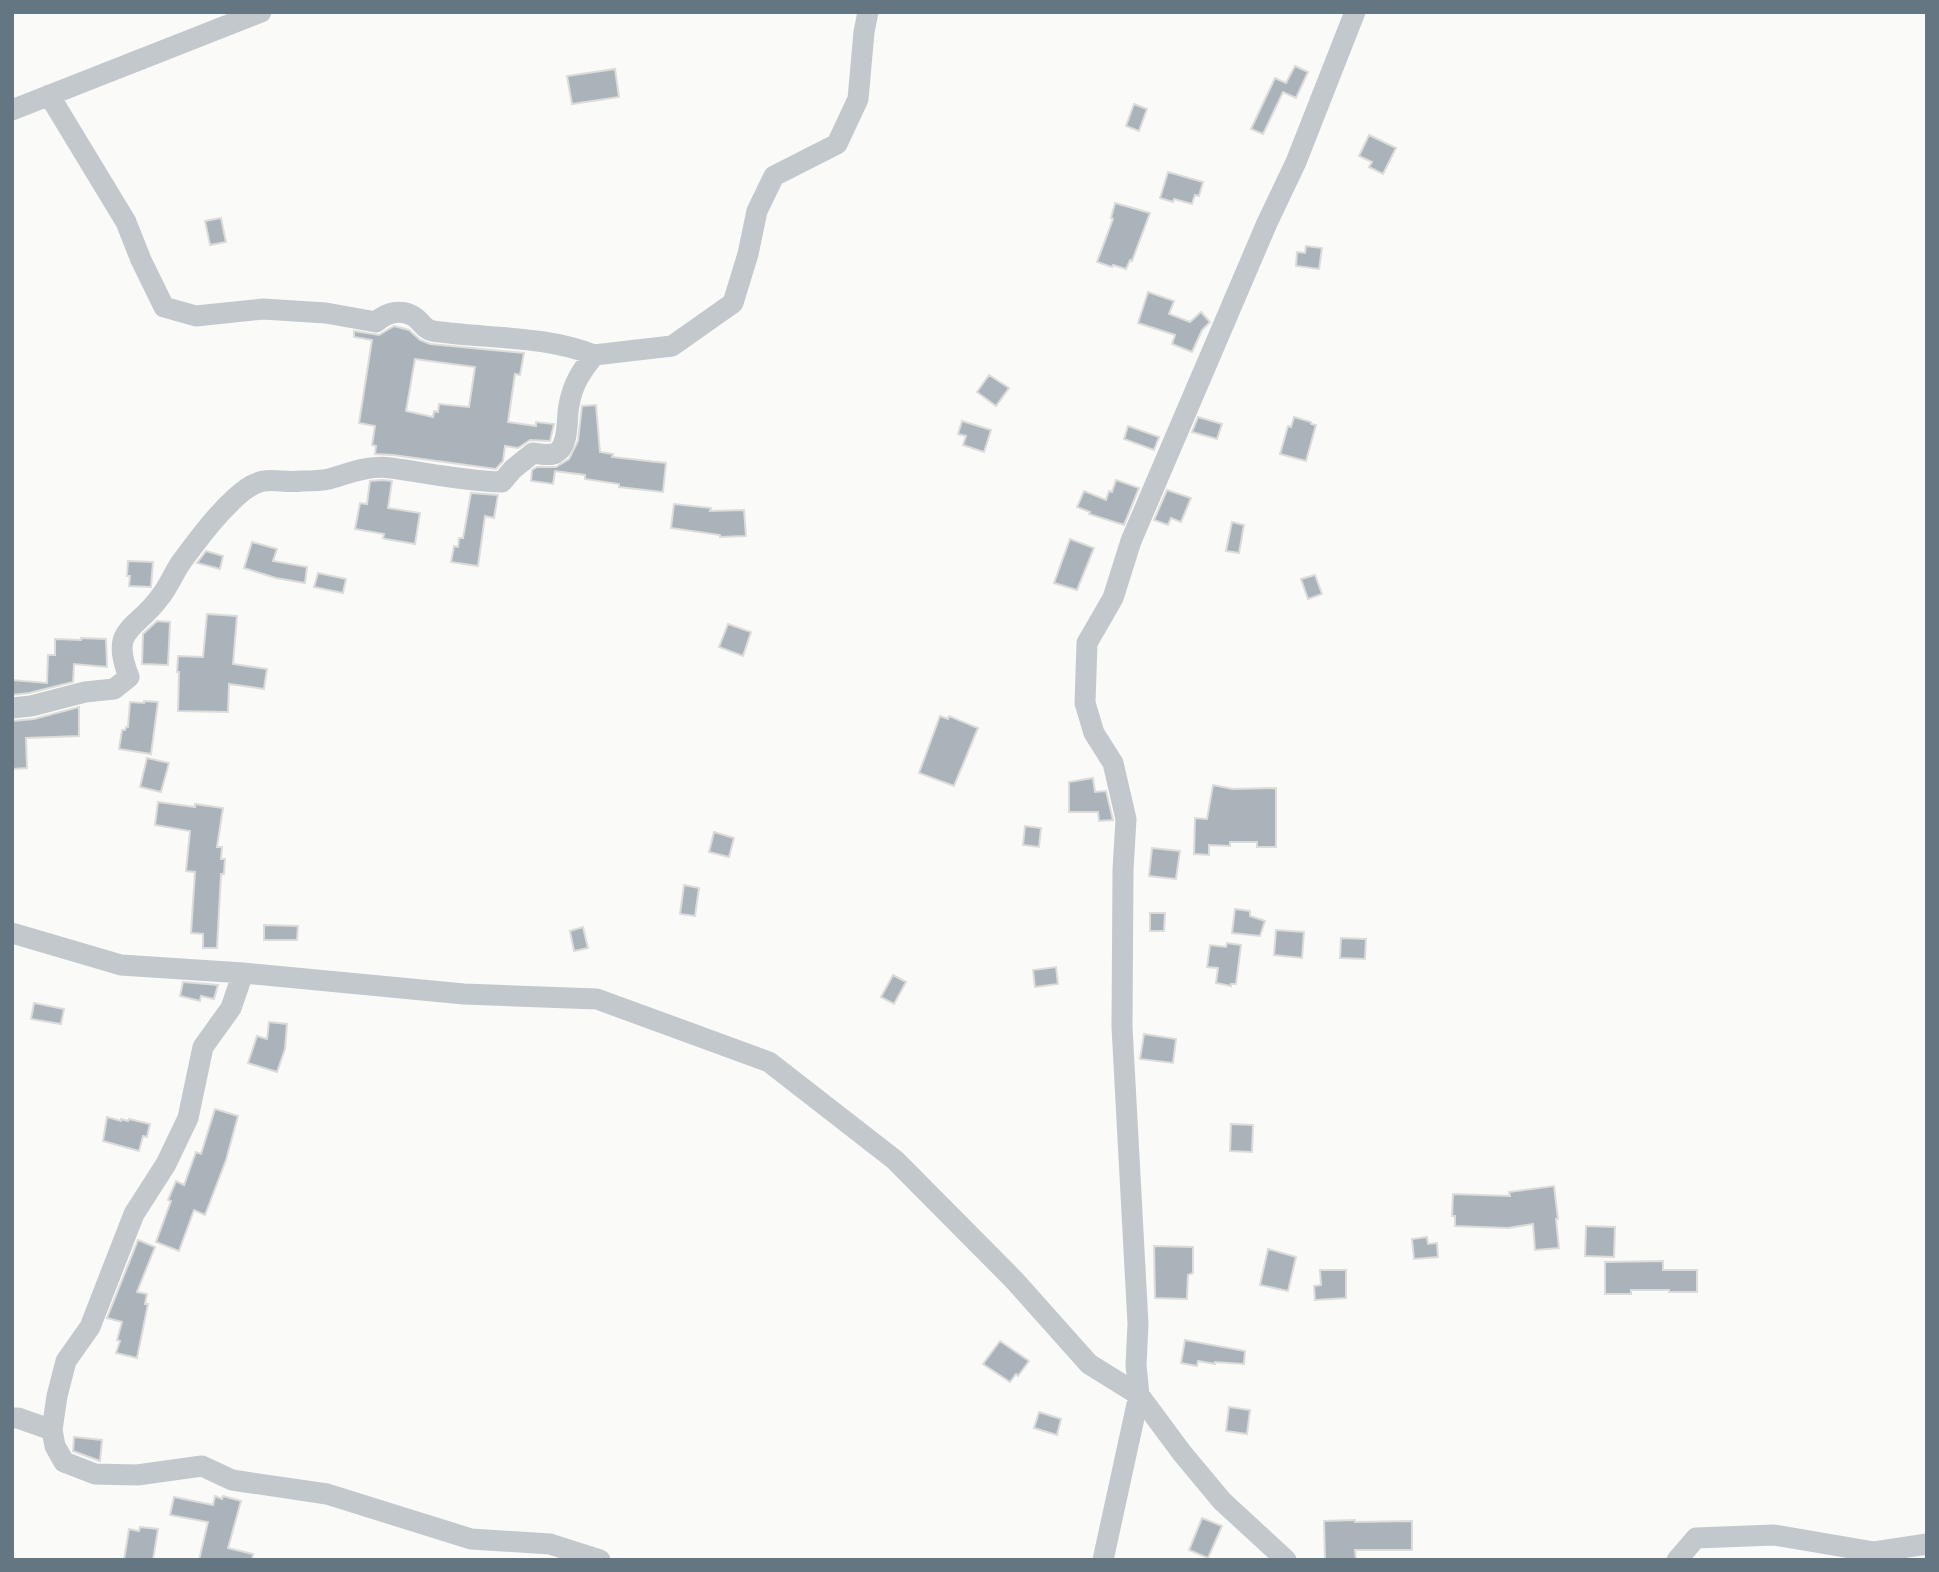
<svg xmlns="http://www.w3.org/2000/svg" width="1939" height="1572" viewBox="0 0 1939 1572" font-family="'Alegreya Sans',sans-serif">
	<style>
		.building { fill: #aab3b9; stroke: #dcdcda; stroke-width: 2; fill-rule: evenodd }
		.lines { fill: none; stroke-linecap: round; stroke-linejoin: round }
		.minor { stroke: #c3c8cc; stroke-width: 21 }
	</style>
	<rect width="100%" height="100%" fill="#fafaf8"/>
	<path class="building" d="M 1295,66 L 1308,72 L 1296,98 L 1283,92 L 1263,134 L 1251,129 L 1275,78 L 1286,83 Z
		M 615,69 L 619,97 L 572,104 L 567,76 Z
		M 1134,104 L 1147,109 L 1139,131 L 1126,126 Z
		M 1369,135 L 1396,148 L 1383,174 L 1369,167 L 1372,162 L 1359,156 Z
		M 1168,172 L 1203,182 L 1199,196 L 1195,195 L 1192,204 L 1174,199 L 1173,202 L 1160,198 Z
		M 1115,203 L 1150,213 L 1132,261 L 1130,260 L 1126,269 L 1113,265 L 1112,267 L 1097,262 L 1113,219 L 1111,218 Z
		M 221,218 L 226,242 L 210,245 L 205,221 Z
		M 1306,246 L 1322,248 L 1319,269 L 1296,266 L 1297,252 L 1305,253 Z
		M 1148,292 L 1174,301 L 1169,314 L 1190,322 L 1201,312 L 1210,322 L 1202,330 L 1192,352 L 1172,344 L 1175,335 L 1138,323 Z
		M 394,326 L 409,330 L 420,340 L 430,344 L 524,353 L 520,375 L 515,374 L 508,422 L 536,426 L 536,422 L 554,424 L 550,441 L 530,440 L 518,448 L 505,446 L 503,461 L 496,469 L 393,455 L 375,454 L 376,446 L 372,445 L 375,426 L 359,423 L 372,340 L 354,337 L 354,331 L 379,335 ZM 415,359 L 475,367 L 469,407 L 439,404 L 438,412 L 434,411 L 433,417 L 406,411 Z
		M 989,375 L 1009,388 L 996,406 L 977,392 Z
		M 596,405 L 600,452 L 613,454 L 612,457 L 666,463 L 663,492 L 619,487 L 619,484 L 585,479 L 585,475 L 555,471 L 553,484 L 531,481 L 532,470 L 537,467 L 556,467 L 569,459 L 578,441 L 582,406 Z
		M 1198,417 L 1222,424 L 1217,439 L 1192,432 Z
		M 1294,417 L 1311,422 L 1311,424 L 1316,425 L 1306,461 L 1280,454 L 1288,426 L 1291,427 Z
		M 962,421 L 991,430 L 984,452 L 963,445 L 966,436 L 958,434 Z
		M 1128,426 L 1159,437 L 1154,450 L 1124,439 Z
		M 382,480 L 392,481 L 388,508 L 420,513 L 415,544 L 386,539 L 383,538 L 384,534 L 355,529 L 360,503 L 367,504 L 370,481 Z
		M 1116,480 L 1139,488 L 1124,525 L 1089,514 L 1090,512 L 1077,507 L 1084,491 L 1106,500 L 1109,491 L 1112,492 Z
		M 1167,490 L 1191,498 L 1181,522 L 1171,518 L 1168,525 L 1154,520 Z
		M 471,493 L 498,495 L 494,518 L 485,516 L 478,566 L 451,562 L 454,546 L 458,547 L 459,538 L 463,538 Z
		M 674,504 L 711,508 L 710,511 L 744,510 L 746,536 L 720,537 L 720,535 L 671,528 Z
		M 1232,522 L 1244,525 L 1239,553 L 1226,551 Z
		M 1070,539 L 1094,548 L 1077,590 L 1054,583 Z
		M 252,542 L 277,549 L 273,561 L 307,567 L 305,583 L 276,578 L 244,568 Z
		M 206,551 L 223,556 L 220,569 L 197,563 Z
		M 128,561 L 153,562 L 151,587 L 129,586 L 130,576 L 127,576 Z
		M 318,573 L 346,579 L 343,593 L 314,587 Z
		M 1315,575 L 1322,594 L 1308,599 L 1301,579 Z
		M 207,614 L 237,616 L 233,664 L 267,669 L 264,689 L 229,684 L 228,712 L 178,711 L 179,672 L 177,672 L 178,656 L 203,657 Z
		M 157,621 L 170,622 L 168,665 L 142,664 L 143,634 Z
		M 728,624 L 751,632 L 743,656 L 719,647 Z
		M 81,638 L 106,639 L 107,667 L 74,664 L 73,682 L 29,693 L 12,695 L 12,680 L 47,683 L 48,655 L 55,655 L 55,639 L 81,640 Z
		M 144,701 L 158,702 L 151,754 L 119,749 L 122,730 L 125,730 L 126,727 L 128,727 L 130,702 L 144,703 Z
		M 79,707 L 79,736 L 26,738 L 27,768 L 12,769 L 12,721 L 34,719 Z
		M 940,716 L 948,719 L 949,716 L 978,728 L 954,786 L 919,773 Z
		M 147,758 L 169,763 L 161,792 L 140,787 Z
		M 1093,778 L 1095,792 L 1106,791 L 1113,820 L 1099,821 L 1098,812 L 1069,812 L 1069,782 Z
		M 1213,785 L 1233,789 L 1276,788 L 1276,847 L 1257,847 L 1257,842 L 1230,842 L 1230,846 L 1209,845 L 1209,855 L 1194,854 L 1195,818 L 1207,819 Z
		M 158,802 L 195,807 L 195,804 L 223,808 L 217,847 L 222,847 L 221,859 L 225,859 L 224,874 L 221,874 L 217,948 L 203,948 L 203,934 L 191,933 L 195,872 L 186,871 L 190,831 L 155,825 Z
		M 1025,826 L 1041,828 L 1039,847 L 1023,845 Z
		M 714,832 L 734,838 L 729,857 L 709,852 Z
		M 1152,848 L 1180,851 L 1176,879 L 1149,876 Z
		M 684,885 L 699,888 L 695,916 L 680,914 Z
		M 1235,909 L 1250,911 L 1250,916 L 1265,921 L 1260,936 L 1232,933 Z
		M 1150,913 L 1165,913 L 1164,931 L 1150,931 Z
		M 264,925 L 298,926 L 297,940 L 264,940 Z
		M 583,927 L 588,948 L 574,951 L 570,931 Z
		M 1276,930 L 1304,932 L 1302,958 L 1274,955 Z
		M 1341,938 L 1366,939 L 1365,959 L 1340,958 Z
		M 1227,943 L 1241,945 L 1236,984 L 1231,984 L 1231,986 L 1216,983 L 1218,968 L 1207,967 L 1210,945 L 1226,947 Z
		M 1056,967 L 1058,984 L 1035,987 L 1033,970 Z
		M 893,975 L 906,982 L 894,1004 L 881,997 Z
		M 183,982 L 218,985 L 214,999 L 201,996 L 200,1001 L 180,996 Z
		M 34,1003 L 64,1009 L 61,1024 L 31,1019 Z
		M 269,1022 L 287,1024 L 285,1049 L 277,1072 L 248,1063 L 257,1036 L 267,1039 Z
		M 1144,1034 L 1176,1039 L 1173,1063 L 1140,1059 Z
		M 215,1109 L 238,1116 L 226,1160 L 205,1215 L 194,1210 L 179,1251 L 156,1242 L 171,1201 L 168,1200 L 176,1181 L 184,1185 L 196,1152 L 201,1154 Z
		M 107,1117 L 121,1121 L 121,1119 L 128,1121 L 129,1119 L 150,1124 L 147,1137 L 143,1136 L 139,1151 L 103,1141 Z
		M 1231,1124 L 1253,1125 L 1252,1152 L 1230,1151 Z
		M 1554,1186 L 1558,1219 L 1556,1219 L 1559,1248 L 1535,1250 L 1533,1224 L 1508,1228 L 1455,1226 L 1455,1216 L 1452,1216 L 1453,1194 L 1510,1196 L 1509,1192 Z
		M 1586,1226 L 1615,1227 L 1614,1257 L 1585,1256 Z
		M 1427,1237 L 1428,1244 L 1437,1243 L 1438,1257 L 1414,1259 L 1412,1239 Z
		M 138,1240 L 155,1247 L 137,1292 L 147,1294 L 145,1304 L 148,1304 L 137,1358 L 116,1353 L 120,1341 L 117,1340 L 122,1322 L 107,1318 Z
		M 1154,1246 L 1193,1247 L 1193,1273 L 1188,1275 L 1187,1299 L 1155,1298 Z
		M 1268,1249 L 1296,1257 L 1288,1291 L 1260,1285 Z
		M 1663,1261 L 1663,1270 L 1697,1270 L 1697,1292 L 1669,1292 L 1669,1290 L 1631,1290 L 1631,1294 L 1605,1294 L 1605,1262 Z
		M 1320,1270 L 1346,1270 L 1346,1298 L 1315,1300 L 1314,1286 L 1321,1285 Z
		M 1185,1340 L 1245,1351 L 1244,1364 L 1215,1362 L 1215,1364 L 1198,1361 L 1197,1366 L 1181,1363 Z
		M 1000,1341 L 1029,1361 L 1018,1376 L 1016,1374 L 1010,1382 L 983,1364 Z
		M 1229,1407 L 1250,1410 L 1247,1434 L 1226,1431 Z
		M 1039,1412 L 1061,1419 L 1057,1435 L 1034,1428 Z
		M 74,1437 L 102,1440 L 100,1461 L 73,1451 Z
		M 215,1496 L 222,1499 L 223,1496 L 241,1501 L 228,1548 L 253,1554 L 252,1560 L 199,1560 L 208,1522 L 170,1515 L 174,1497 L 213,1505 Z
		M 1202,1518 L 1222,1526 L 1208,1558 L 1189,1550 Z
		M 1355,1520 L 1355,1522 L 1412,1521 L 1412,1550 L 1355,1550 L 1356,1560 L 1325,1560 L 1324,1521 Z
		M 140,1527 L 158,1529 L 153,1560 L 124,1560 L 129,1529 L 139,1531 Z"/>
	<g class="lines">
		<path class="minor" d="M 49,95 L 126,222 L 141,260 L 164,307 L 196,316 L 263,309 L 326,313 L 376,322 C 387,312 403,308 416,318 C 422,323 425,330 433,331 C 486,339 544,335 594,355
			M 12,110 L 261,12
			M 12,708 L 31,706 L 85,692 L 114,689 L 129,677 C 109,627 136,631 160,597 C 169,586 174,572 182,561 C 200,537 219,511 242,492 C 265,473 277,484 302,481 C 311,481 320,481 329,479 C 350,473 368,465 391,468 C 428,473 465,481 502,482 L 513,469 L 533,453 C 540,454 550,456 556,453 C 570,445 566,418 569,405 C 573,383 581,372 594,355 L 672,346 L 733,303 L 748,254 L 757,211 L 774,176 L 837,144 L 858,99 L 864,32 L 868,12
			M 12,933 L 121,965 L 243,973 L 464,994 L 597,999 L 769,1062 L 895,1160 L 1015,1281 L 1089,1364 L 1139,1395 L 1103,1560
			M 243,973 L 231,1008 L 203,1047 L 188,1118 L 166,1164 L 134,1214 L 90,1327 L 66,1361 L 57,1396 L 52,1430 L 55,1446 L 64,1462 L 95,1474 L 137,1475 L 202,1466 L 232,1480 L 327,1494 L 471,1539 L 550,1544 L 600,1560
			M 12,1418 L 18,1418 L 52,1430
			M 1286,1560 L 1222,1501 L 1182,1453 L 1139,1395 L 1136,1365 L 1138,1324 L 1122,1027 L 1123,870 L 1126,819 L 1113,763 L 1094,733 L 1085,703 L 1087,643 L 1113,598 L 1131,541 L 1267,223 L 1296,162 L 1355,12
			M 1677,1560 L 1696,1538 L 1774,1535 L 1874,1552 L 1927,1544"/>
	</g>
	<rect width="1939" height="1572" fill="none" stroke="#657683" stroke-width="28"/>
</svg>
